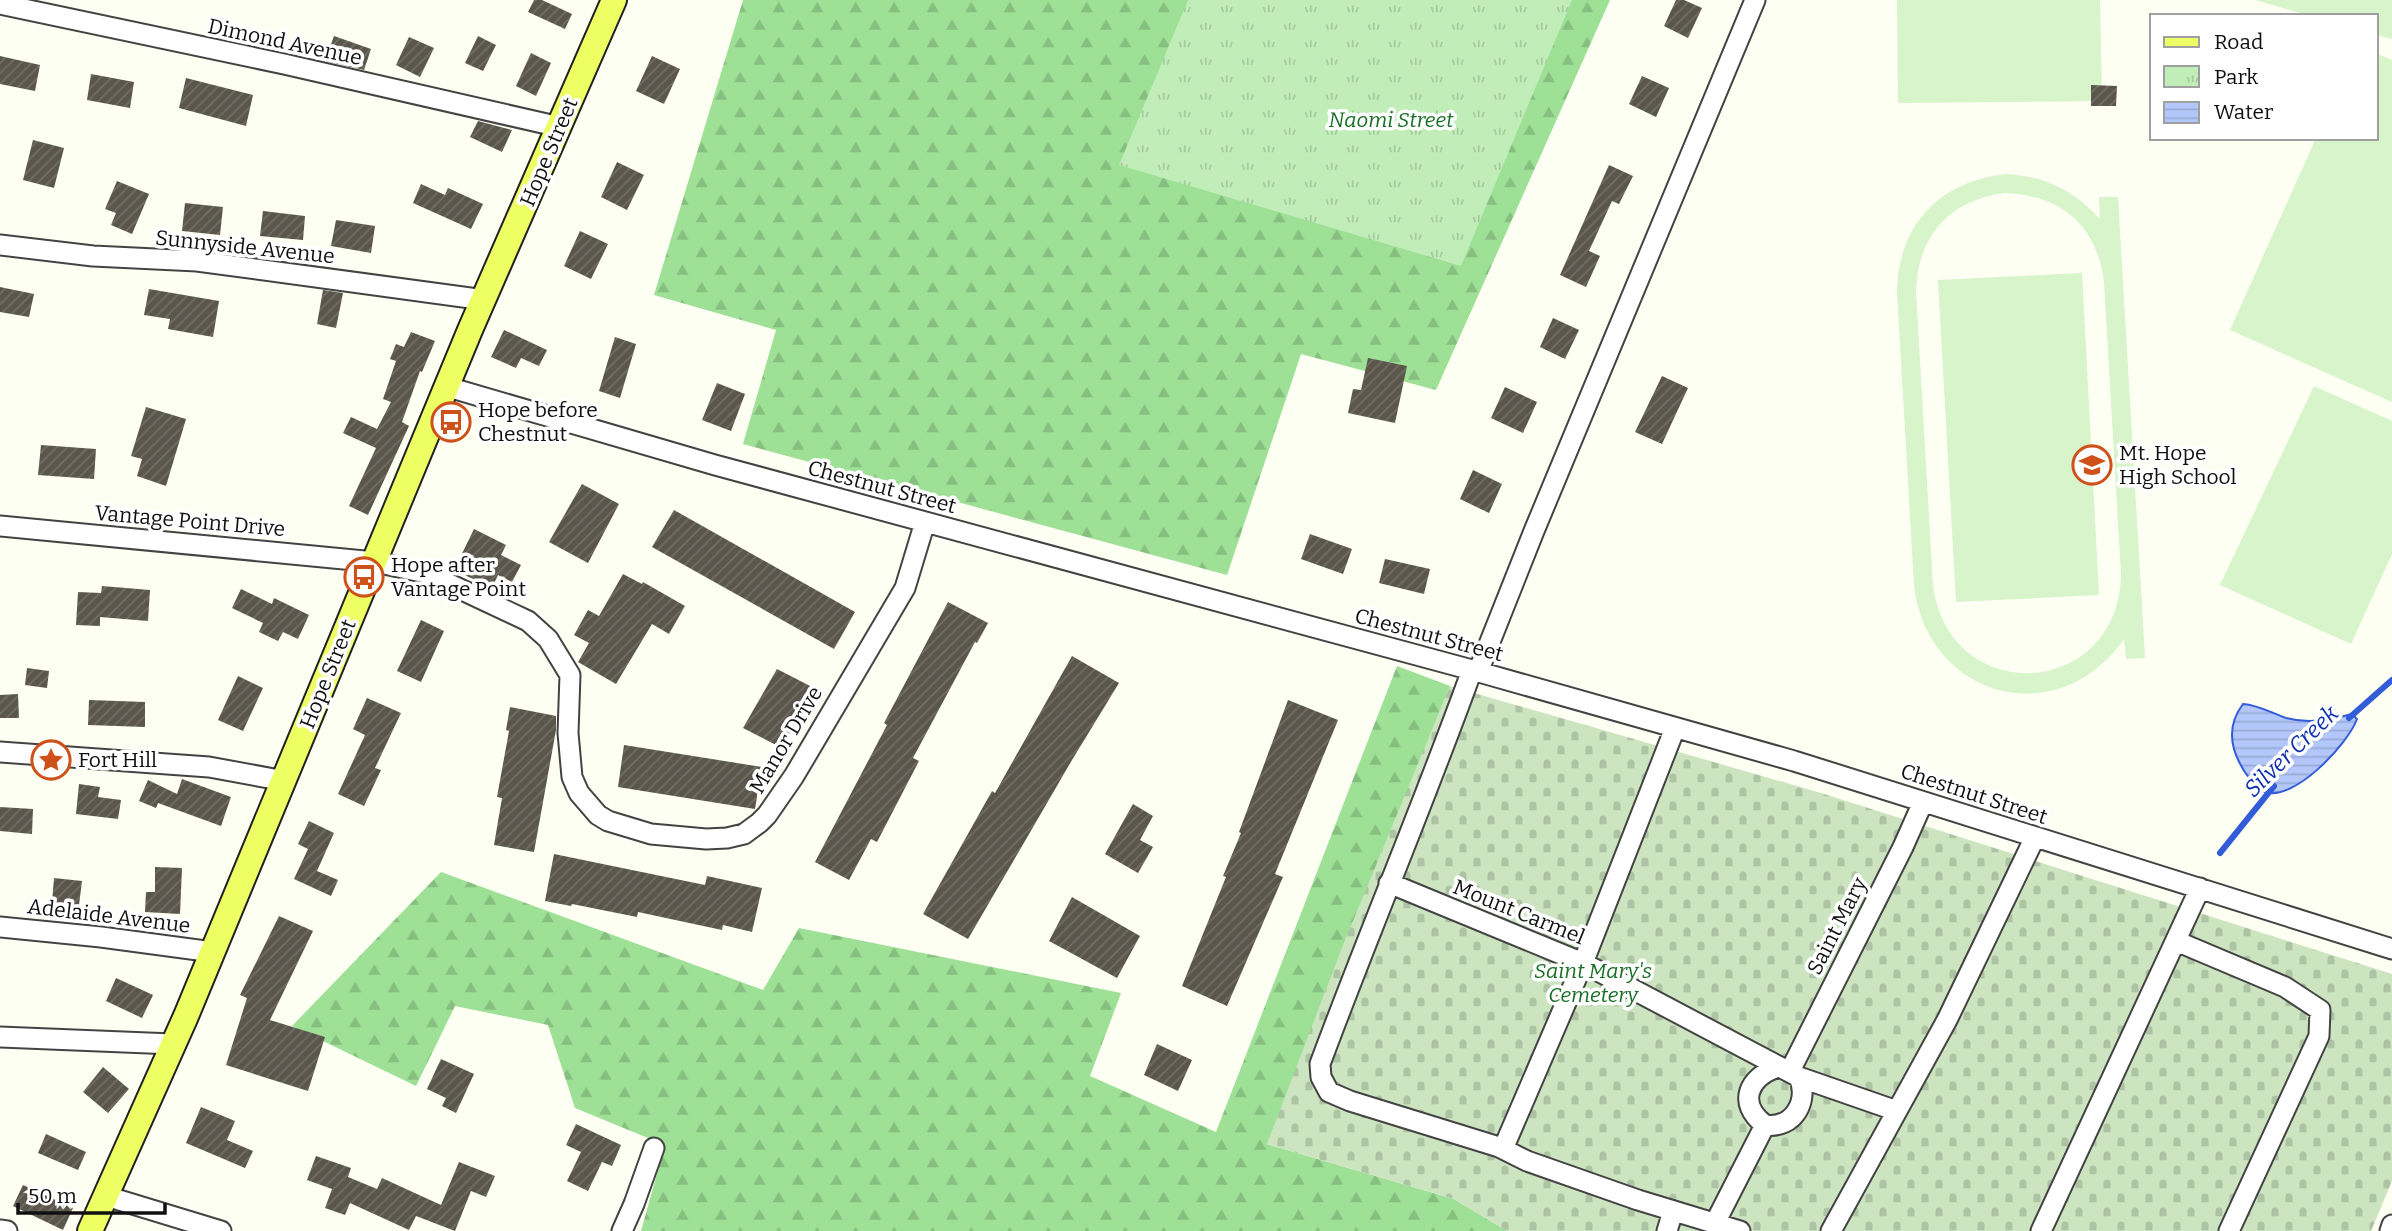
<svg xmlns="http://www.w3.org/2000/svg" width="2392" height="1231" viewBox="0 0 2392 1231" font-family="Bitter,serif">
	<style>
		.forest { fill: url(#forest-firs) }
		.cemetery { fill: url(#cemetery-stones) }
		.park { fill: url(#park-tufts) }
		.pitch { fill: #d7f4cb; fill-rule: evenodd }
		.water { fill: url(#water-rules); stroke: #335cd9; stroke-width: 2 }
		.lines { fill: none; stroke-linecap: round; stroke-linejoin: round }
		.stream { stroke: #335cd9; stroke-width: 6 }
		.building { fill: url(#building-hatch) }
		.minor-casing { stroke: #434343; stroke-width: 23 }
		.major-casing { stroke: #212121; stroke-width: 28 }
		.minor { stroke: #fff; stroke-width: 19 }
		.major { stroke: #eeff63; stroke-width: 24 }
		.labels { text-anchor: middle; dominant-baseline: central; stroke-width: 7; stroke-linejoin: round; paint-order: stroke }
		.street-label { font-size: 21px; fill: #101010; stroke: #fff }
		.park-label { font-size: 21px; font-style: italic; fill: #196f26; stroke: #fff }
		.poi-label { font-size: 21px; fill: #101010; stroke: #fff; text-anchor: start }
		.water-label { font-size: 23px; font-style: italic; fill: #0d2faf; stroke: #fff }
	</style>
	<defs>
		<pattern id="forest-firs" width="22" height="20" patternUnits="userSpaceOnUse" patternTransform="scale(1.75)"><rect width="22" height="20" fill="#9de096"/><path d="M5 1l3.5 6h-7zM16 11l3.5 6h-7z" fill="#86bf80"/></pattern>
		<pattern id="cemetery-stones" width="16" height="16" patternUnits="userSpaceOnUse" patternTransform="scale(1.75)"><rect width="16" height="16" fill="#cce5c0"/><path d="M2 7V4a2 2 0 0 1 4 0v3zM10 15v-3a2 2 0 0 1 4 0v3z" fill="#aec3a4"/></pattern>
		<pattern id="park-tufts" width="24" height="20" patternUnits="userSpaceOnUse" patternTransform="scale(1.75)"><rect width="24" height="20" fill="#c1eeb8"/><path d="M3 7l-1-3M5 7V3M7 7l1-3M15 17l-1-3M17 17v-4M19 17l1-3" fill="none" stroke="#a5cb9d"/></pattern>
		<pattern id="water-rules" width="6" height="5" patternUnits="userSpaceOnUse" patternTransform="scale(1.75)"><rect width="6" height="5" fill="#b3c7fb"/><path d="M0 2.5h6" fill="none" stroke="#99aad6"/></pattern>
		<pattern id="building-hatch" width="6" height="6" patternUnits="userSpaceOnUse" patternTransform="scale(1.75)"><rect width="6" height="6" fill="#5a564b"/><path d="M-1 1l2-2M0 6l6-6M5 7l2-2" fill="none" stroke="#716e66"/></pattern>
	</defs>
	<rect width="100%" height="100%" fill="#fdfff3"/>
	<path class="forest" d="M 743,0 L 1610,0 L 1436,390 L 1301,354 L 1227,575 L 743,444 L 776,330 L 654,295 Z
		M 1397,666 L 1450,686 L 1267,1144 L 1454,1199 L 1507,1231 L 641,1231 L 665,1145 L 575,1108 L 548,1025 L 455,1006 L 416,1086 L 292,1026 L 441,872 L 763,990 L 799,928 L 1121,993 L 1090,1076 L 1216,1132 Z"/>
	<path class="cemetery" d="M 1450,686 L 1821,793 L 2392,974 L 2392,1181 L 2371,1231 L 1507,1231 L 1454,1199 L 1267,1144 L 1341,950 Z"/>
	<path class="park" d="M 1188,0 L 1572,0 L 1461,266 L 1119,165 Z"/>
	<path class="pitch" d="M 1897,0 L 2100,0 L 2102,101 L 1898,103 Z
		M 2255,0 L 2392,0 L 2392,39 L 2376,35 L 2376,16 L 2310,16 Z
		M 2376,53 L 2392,60 L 2392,402 L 2230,330 L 2316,138 L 2376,138 Z
		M 2005,174 C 2045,176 2073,190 2100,219 L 2099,197 L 2118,197 L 2145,658 L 2126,659 L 2124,639 C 2058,734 1927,698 1914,585 L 1897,292 C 1898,225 1939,182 2005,174 ZM 2005,193 C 2061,195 2097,225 2104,282 L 2121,574 C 2119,699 1950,709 1933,586 L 1916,292 C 1917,237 1949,200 2005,193 Z
		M 2082,273 L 2099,595 L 1956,602 L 1938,280 Z
		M 2314,386 L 2392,421 L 2392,554 L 2351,644 L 2220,585 Z"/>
	<path class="water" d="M 2243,704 C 2258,705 2272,713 2286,718 C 2308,724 2330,720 2352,714 L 2357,719 C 2348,744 2294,802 2265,792 C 2257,790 2253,784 2249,778 C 2232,755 2224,729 2243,704 Z"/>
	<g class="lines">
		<path class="stream" d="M 2349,718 L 2392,680
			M 2220,853 L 2274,786"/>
	</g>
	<path class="building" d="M 534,0 L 542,0 L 572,14 L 565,29 L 528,12 Z
		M 1676,0 L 1684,0 L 1702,8 L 1688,38 L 1664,26 Z
		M 334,36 L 371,49 L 364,70 L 325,61 Z
		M 478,36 L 496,45 L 483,71 L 465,63 Z
		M 409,37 L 434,48 L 420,77 L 396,65 Z
		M 531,53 L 551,63 L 536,96 L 516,86 Z
		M 0,56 L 40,65 L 35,91 L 0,84 Z
		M 652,56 L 680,69 L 664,104 L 636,91 Z
		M 91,74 L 134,82 L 130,108 L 87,100 Z
		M 1642,76 L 1669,88 L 1656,117 L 1629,104 Z
		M 186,78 L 253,95 L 246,126 L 179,108 Z
		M 2091,85 L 2117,86 L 2116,106 L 2091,106 Z
		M 478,121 L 512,130 L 502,152 L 470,137 Z
		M 33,140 L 64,148 L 54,188 L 23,180 Z
		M 617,162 L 644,175 L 627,210 L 601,197 Z
		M 1609,165 L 1633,176 L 1619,204 L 1612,201 L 1589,251 L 1600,256 L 1586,287 L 1560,275 Z
		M 117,181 L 149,194 L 132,234 L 111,225 L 116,213 L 105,209 Z
		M 421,184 L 445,195 L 448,188 L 483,204 L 471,229 L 413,203 Z
		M 185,203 L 223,207 L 220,235 L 182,231 Z
		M 263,211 L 305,216 L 303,240 L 260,236 Z
		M 336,220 L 375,226 L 371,253 L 331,246 Z
		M 580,231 L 608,244 L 591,279 L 564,266 Z
		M 0,287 L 34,294 L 29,317 L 0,312 Z
		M 149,289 L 219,301 L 213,337 L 168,329 L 170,319 L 144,315 Z
		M 323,290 L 343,293 L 336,328 L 317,324 Z
		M 1553,318 L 1579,330 L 1565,359 L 1540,347 Z
		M 504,330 L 547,350 L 539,366 L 521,358 L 516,368 L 491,357 Z
		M 411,332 L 435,341 L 422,372 L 420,371 L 402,422 L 409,426 L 368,515 L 349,506 L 376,448 L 343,433 L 351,417 L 377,429 L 391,402 L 383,399 L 396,361 L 390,359 L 396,344 L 404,347 Z
		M 615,337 L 636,344 L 620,398 L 599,391 Z
		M 1368,358 L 1407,366 L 1395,423 L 1348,413 L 1353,389 L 1361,390 Z
		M 1662,376 L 1688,388 L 1662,444 L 1635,432 Z
		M 717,383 L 745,394 L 731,431 L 702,420 Z
		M 1505,387 L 1537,402 L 1523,433 L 1491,418 Z
		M 146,407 L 186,419 L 166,486 L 137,476 L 142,459 L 131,456 Z
		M 41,445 L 96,449 L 94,479 L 38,475 Z
		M 1473,470 L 1502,484 L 1489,513 L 1460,499 Z
		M 582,484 L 619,504 L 588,563 L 549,542 Z
		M 674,510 L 855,612 L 834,649 L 652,547 Z
		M 474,529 L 506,545 L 501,555 L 521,565 L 512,582 L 498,575 L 492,588 L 454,570 Z
		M 1310,534 L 1352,549 L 1343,574 L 1301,559 Z
		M 1385,559 L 1430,569 L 1424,594 L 1379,583 Z
		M 623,574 L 642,584 L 643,582 L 685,606 L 669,634 L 652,624 L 616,684 L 578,662 L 589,643 L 574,635 L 588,610 L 599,616 Z
		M 102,586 L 150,590 L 148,621 L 100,617 L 100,626 L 76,625 L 78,592 L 101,593 Z
		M 241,589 L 272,604 L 274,598 L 309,615 L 298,639 L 283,632 L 278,641 L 259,632 L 263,623 L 232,608 Z
		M 948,602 L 988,623 L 977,643 L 975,642 L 913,758 L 919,761 L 877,842 L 871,839 L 849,880 L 815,862 L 887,725 L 884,723 Z
		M 421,620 L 444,631 L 421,682 L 397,671 Z
		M 1072,656 L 1119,683 L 1072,760 L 968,939 L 923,914 L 992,791 L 995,793 Z
		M 27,668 L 49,671 L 47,688 L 25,685 Z
		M 777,669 L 814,688 L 782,748 L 743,728 Z
		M 238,676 L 263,688 L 243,731 L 218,720 Z
		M 18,694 L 19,718 L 0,718 L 0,695 Z
		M 367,698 L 401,713 L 375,768 L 381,770 L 364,806 L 338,794 L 365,735 L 353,729 Z
		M 89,700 L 145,702 L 145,727 L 88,725 Z
		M 1288,700 L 1338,720 L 1275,874 L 1283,877 L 1227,1006 L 1182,986 L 1226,877 L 1223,876 L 1241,833 L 1239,832 Z
		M 510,707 L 556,716 L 556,730 L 534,852 L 494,845 L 502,798 L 497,797 L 509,731 L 506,730 Z
		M 624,745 L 762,767 L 755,809 L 618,787 Z
		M 182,779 L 231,797 L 221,826 L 158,803 L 156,808 L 139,801 L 148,780 L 177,794 Z
		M 79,784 L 100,787 L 98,797 L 121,800 L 118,819 L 76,814 Z
		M 1133,804 L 1153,816 L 1140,840 L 1153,847 L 1138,873 L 1105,854 Z
		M 0,807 L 33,809 L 32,834 L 0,831 Z
		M 309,821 L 334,833 L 317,871 L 338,880 L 331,896 L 294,879 L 308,849 L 298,844 Z
		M 554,854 L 705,885 L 707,876 L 762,888 L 752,932 L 723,925 L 722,930 L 638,912 L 637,917 L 572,904 L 571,906 L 545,901 Z
		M 155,867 L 182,868 L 180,914 L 145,912 L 146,892 L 155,892 Z
		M 54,878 L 82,881 L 79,905 L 52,902 Z
		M 1072,897 L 1140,936 L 1117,978 L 1049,941 Z
		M 279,916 L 313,931 L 270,1020 L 325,1037 L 308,1091 L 226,1065 L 247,998 L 240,995 Z
		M 116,978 L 153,995 L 142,1018 L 106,1001 Z
		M 1157,1044 L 1192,1060 L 1178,1091 L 1144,1075 Z
		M 441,1059 L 474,1074 L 456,1113 L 442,1106 L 446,1098 L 427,1089 Z
		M 103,1067 L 129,1089 L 108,1113 L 83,1092 Z
		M 201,1107 L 235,1121 L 227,1140 L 253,1151 L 245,1168 L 186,1143 Z
		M 576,1124 L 621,1145 L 612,1166 L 602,1162 L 588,1191 L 567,1181 L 581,1152 L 566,1145 Z
		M 46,1134 L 86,1152 L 78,1170 L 38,1153 Z
		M 316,1156 L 351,1168 L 348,1177 L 377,1189 L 382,1178 L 441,1205 L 459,1162 L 495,1176 L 486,1197 L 471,1191 L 455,1231 L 416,1216 L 409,1230 L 350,1203 L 345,1215 L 325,1208 L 332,1189 L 307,1180 Z
		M 23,1185 L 73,1208 L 63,1230 L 13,1206 Z"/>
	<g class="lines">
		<g class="minor-casing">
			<path id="minor" d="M 0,4 L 284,64 L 560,127
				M 0,245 L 93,256 L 197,261 L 485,300
				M 448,387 L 715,465 L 1472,670 L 1794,761 L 2392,949
				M 0,526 L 375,562 L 426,573 L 528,621 L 548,639 L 570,675 L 568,733 L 572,777 L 579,793 L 598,815 L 608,821 L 651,834 L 706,839 L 727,838 L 744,834 L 759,823 L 767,815 L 794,776 L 905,588 L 925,522
				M 1472,670 C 1424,803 1369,932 1320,1064 L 1321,1077 L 1329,1092 L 1350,1101 L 1499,1147 L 1527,1161 L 1638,1200 L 1740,1231
				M 1478,672 L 1534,531 L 1755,0
				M 0,752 L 209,767 L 285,781
				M 1389,883 L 1583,963 L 1799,1077 L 1897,1111
				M 0,927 L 101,937 L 213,952
				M 2176,941 L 2285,987 L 2320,1010 L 2319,1036 L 2229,1231
				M 0,1037 L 173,1044
				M 1778,1067 C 1749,1077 1736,1103 1765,1125 C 1794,1129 1809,1101 1799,1077
				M 1790,1071 L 1903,847 L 1923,802
				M 1503,1149 L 1583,963 L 1675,728
				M 106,1196 L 221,1231
				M 1715,1223 L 1765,1125
				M 0,1230 L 7,1231
				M 622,1231 L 634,1204 L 654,1148
				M 1667,1231 L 1673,1211
				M 1831,1231 L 1947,1020 L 2035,837
				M 2041,1231 L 2200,888
				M 2390,1231 L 2392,1225"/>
		</g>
		<g class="major-casing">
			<path id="major" d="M 90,1231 L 186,1016 L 470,330 L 614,0"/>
		</g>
		<use href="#minor" class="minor"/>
		<use href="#major" class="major"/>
	</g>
	<defs>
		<g id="bus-ring" transform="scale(2.0125)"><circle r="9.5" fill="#fff" stroke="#ce511a" stroke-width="1.5"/><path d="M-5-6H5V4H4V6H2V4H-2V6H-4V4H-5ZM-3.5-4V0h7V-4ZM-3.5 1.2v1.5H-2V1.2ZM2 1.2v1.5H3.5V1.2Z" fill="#ce511a"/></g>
		<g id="school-ring" transform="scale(2.0125)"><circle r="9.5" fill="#fff" stroke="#ce511a" stroke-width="1.5"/><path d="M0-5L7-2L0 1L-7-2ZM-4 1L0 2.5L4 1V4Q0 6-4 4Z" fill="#ce511a"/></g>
		<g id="sight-ring" transform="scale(2.0125)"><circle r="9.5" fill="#fff" stroke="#ce511a" stroke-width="1.5"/><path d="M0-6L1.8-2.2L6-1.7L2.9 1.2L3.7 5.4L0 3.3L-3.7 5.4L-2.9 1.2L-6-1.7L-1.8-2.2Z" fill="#ce511a"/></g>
	</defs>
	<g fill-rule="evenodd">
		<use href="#bus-ring" x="451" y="422"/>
		<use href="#school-ring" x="2092" y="465"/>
		<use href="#bus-ring" x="364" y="577"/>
		<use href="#sight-ring" x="51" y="760"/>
	</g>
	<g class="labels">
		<g class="street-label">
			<text transform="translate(285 42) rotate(12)">Dimond Avenue</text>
			<text transform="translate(549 152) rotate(-67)">Hope Street</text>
			<text transform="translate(245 247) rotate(6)">Sunnyside Avenue</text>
			<text transform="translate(882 487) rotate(15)">Chestnut Street</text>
			<text transform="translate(190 521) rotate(5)">Vantage Point Drive</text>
			<text transform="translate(1429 635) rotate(15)">Chestnut Street</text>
			<text transform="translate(328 674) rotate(-68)">Hope Street</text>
			<text transform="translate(786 740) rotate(-59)">Manor Drive</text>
			<text transform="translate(1974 794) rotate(18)">Chestnut Street</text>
			<text transform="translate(1519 912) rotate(22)">Mount Carmel</text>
			<text transform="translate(109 916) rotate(7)">Adelaide Avenue</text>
			<text transform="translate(1837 926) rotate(-63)">Saint Mary</text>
		</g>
		<g class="park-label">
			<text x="1391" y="120">Naomi Street</text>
			<text x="1593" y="971">Saint Mary's<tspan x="1593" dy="24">Cemetery</tspan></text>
		</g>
		<g class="poi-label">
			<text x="478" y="410">Hope before<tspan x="478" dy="24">Chestnut</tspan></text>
			<text x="2119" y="453">Mt. Hope<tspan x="2119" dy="24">High School</tspan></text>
			<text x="391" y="565">Hope after<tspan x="391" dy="24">Vantage Point</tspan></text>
			<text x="78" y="760">Fort Hill</text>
		</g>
		<g class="water-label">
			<text transform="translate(2291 751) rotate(-44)">Silver Creek</text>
		</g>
	</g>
	<rect x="2150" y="14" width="228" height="126" fill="#ffffff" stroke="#9f9f9f" stroke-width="2"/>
	<rect x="2164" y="37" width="35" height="10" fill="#eeff63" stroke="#9f9f9f" stroke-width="2"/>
	<text x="2214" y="49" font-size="21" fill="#101010">Road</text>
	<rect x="2164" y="66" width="35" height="21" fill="url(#park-tufts)" stroke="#9f9f9f" stroke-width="2"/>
	<text x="2214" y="84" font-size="21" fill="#101010">Park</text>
	<rect x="2164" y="102" width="35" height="21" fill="url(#water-rules)" stroke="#9f9f9f" stroke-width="2"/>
	<text x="2214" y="119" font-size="21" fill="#101010">Water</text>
	<path d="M18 1203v10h147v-10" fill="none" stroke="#101010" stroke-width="3.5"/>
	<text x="28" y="1203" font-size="21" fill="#101010" stroke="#ffffff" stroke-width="5" paint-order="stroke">50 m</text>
</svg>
